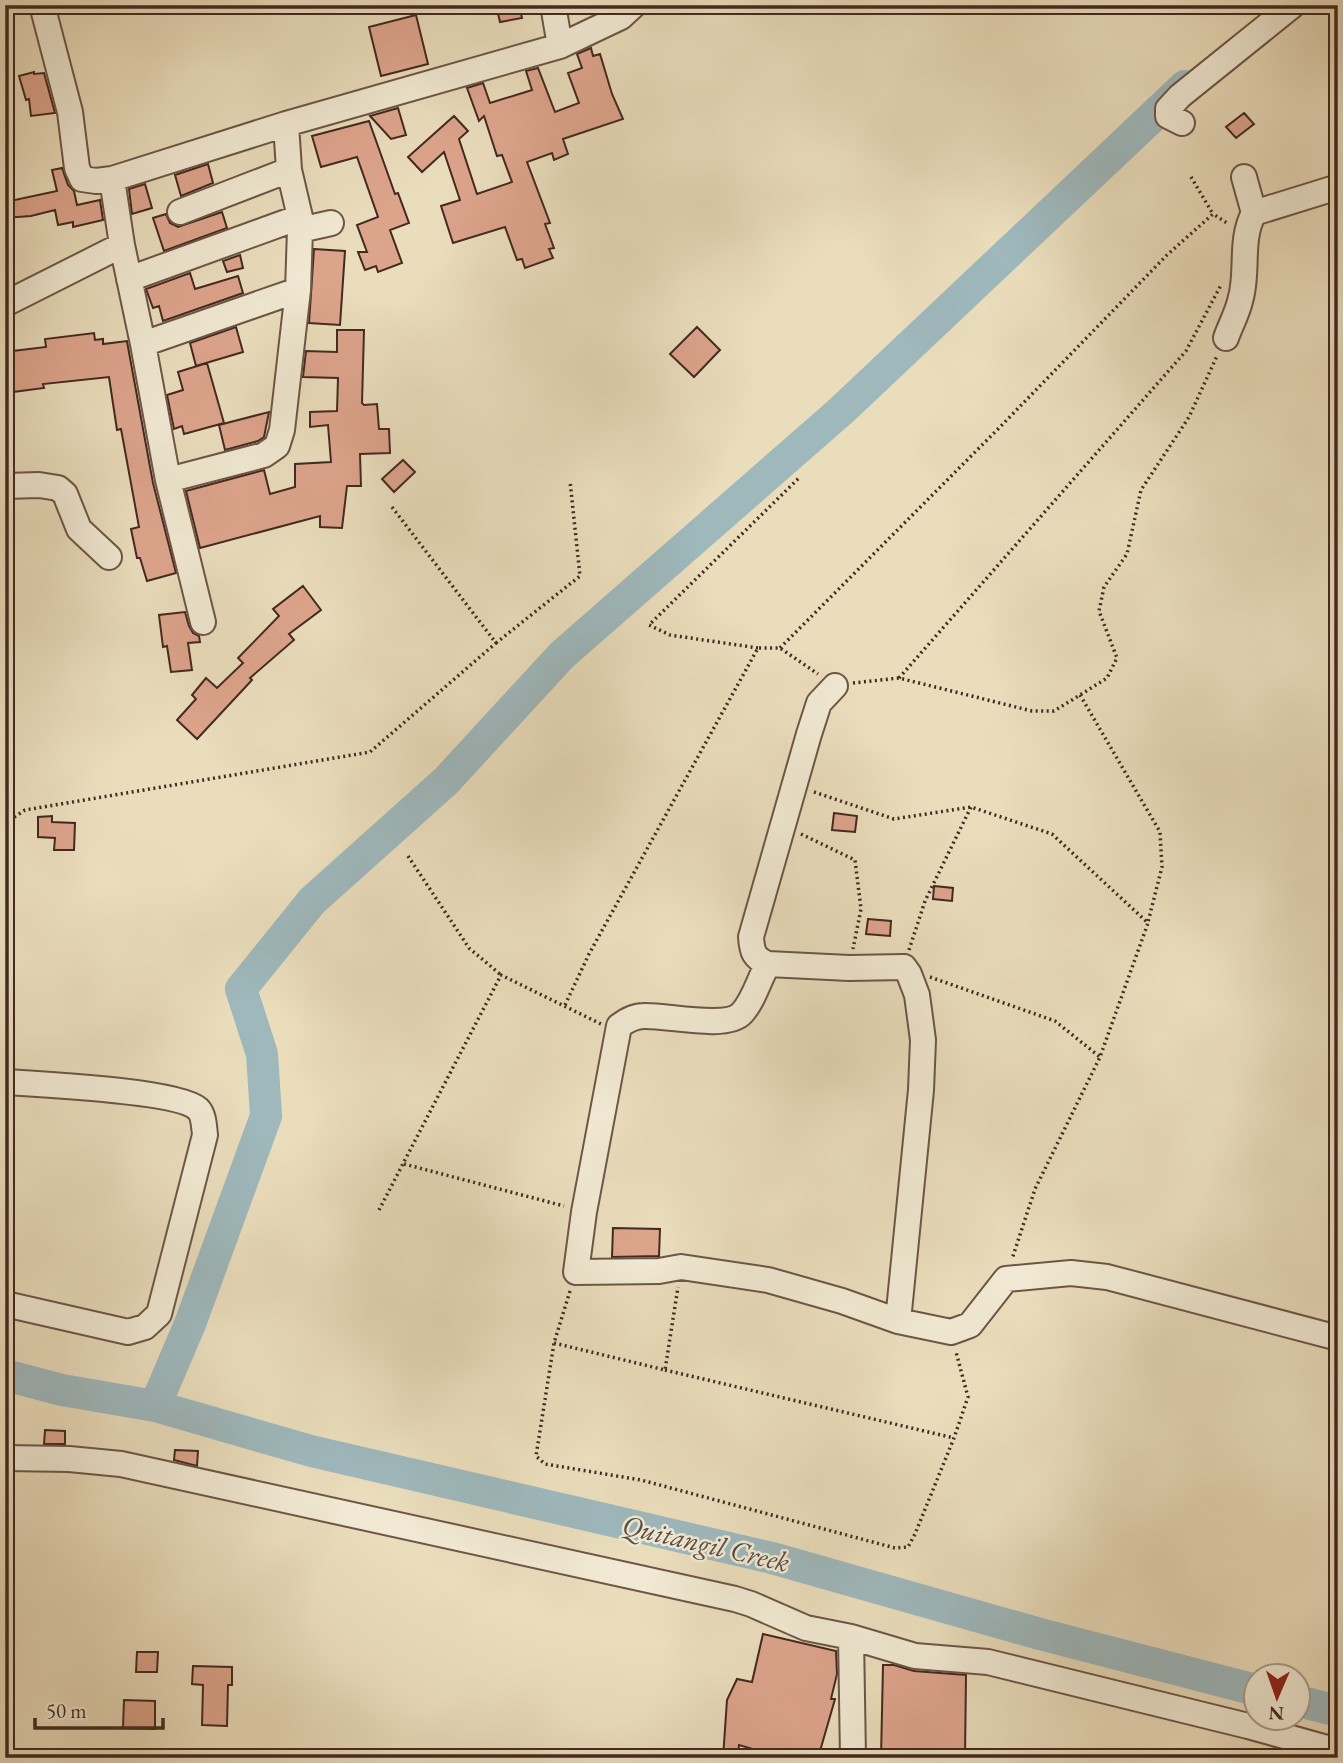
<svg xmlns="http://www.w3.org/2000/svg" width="1343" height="1763" viewBox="0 0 1343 1763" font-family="'EB Garamond',serif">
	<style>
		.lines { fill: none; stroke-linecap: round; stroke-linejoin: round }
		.river { stroke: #9eb8bc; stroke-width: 32 }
		.building { fill: #dda48c; stroke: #432920; stroke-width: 2 }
		.minor-casing { stroke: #6d5647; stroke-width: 28 }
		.path { stroke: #432920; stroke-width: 3.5; stroke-dasharray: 2 3.5; stroke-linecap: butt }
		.minor { stroke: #f1e9d3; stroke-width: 24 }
		.labels { text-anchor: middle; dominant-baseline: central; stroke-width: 5; stroke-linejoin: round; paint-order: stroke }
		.water-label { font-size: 28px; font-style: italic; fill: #5a4d47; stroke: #f1e9d3 }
	</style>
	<rect width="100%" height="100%" fill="#eaddbc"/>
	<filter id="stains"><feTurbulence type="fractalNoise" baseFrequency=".00286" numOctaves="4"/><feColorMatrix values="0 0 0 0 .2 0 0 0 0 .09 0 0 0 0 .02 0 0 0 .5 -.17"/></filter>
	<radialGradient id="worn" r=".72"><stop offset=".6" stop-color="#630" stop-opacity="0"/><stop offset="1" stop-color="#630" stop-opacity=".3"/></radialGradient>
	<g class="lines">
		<path class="river" d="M 5,1375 L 62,1390 L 155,1406 L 311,1451 L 772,1558 L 1040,1634 L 1256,1690
			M 155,1406 L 190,1324 L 266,1116 L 262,1054 L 241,989 L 312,901 L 446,781 L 562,655 L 842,410 L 1185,86
			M 1298,1701 L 1338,1711"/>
	</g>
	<path class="building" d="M 496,5 L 519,5 L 522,18 L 500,22 Z
		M 416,15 L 428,64 L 381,76 L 369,27 Z
		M 591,48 L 593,56 L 600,54 L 612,94 L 623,119 L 563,139 L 568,154 L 554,160 L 552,153 L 527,162 L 550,223 L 545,224 L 554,248 L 549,249 L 553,258 L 525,268 L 522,259 L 517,260 L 505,227 L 453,243 L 441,206 L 460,200 L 444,152 L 422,172 L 408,157 L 454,116 L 468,131 L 459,139 L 477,194 L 512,182 L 502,155 L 497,156 L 484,116 L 479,121 L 467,88 L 483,83 L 490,103 L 532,90 L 526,71 L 538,68 L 555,112 L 579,103 L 568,73 L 582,68 L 577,54 Z
		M 34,72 L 34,74 L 44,73 L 55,113 L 31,116 L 29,99 L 26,100 L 19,76 Z
		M 398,108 L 406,135 L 391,139 L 370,116 Z
		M 1244,113 L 1254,124 L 1236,138 L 1226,127 Z
		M 369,121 L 395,194 L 398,193 L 409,223 L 390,230 L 402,263 L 378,272 L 376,266 L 365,270 L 358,252 L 367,252 L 357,225 L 378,217 L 357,157 L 321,167 L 312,136 Z
		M 208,164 L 213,183 L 181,196 L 175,175 Z
		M 62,168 L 68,185 L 74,191 L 77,205 L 100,200 L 103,220 L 73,227 L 73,222 L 58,225 L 55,210 L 31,216 L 5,218 L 5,202 L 57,191 L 52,170 Z
		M 145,184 L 152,208 L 132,214 L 129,189 Z
		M 222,212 L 227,228 L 164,251 L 153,218 L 166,214 L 170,223 L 178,227 Z
		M 314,249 L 345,251 L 340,325 L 309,323 Z
		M 240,255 L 243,268 L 227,272 L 223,261 Z
		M 190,273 L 195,289 L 238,276 L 243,293 L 163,321 L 159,306 L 153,308 L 146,289 Z
		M 236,327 L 243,352 L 196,366 L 190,343 Z
		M 697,327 L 720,350 L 694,377 L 670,354 Z
		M 337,330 L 364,330 L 362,403 L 364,405 L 377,404 L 379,429 L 389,429 L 390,453 L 360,454 L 361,486 L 347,486 L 342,528 L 320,527 L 320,516 L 200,548 L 186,491 L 264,470 L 270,494 L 295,487 L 295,464 L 331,462 L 328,425 L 310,427 L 310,412 L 337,411 L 338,378 L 303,377 L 306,351 L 337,352 Z
		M 94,333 L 95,340 L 103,339 L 103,344 L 127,341 L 128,347 L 153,483 L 176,573 L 147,581 L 140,558 L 137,558 L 131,529 L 139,527 L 121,429 L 117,430 L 109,377 L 43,384 L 44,388 L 5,393 L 5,352 L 46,347 L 45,339 Z
		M 207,363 L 224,423 L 184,434 L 182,426 L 174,429 L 167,395 L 183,390 L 178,372 Z
		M 269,412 L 264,437 L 258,441 L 225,450 L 219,425 Z
		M 403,460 L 415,472 L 394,492 L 382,479 Z
		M 303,586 L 321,610 L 289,634 L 294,640 L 250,678 L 252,680 L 197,739 L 177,720 L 196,699 L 192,695 L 206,678 L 217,688 L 243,663 L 238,658 L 279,616 L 273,609 Z
		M 185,612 L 189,626 L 193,633 L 199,636 L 200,642 L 188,643 L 192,670 L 171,672 L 167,646 L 163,647 L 159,615 Z
		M 834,813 L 857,816 L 855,832 L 832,830 Z
		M 52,816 L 52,822 L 75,823 L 74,850 L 54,850 L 55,838 L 38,837 L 38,817 Z
		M 934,886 L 953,888 L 952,901 L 933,899 Z
		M 868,919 L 891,921 L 890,936 L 866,934 Z
		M 613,1228 L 660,1229 L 659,1256 L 612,1257 Z
		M 45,1430 L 65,1431 L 65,1444 L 44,1444 Z
		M 175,1450 L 198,1451 L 197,1466 L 174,1460 Z
		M 763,1634 L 836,1651 L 837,1674 L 831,1699 L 835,1699 L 818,1758 L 784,1758 L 739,1745 L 738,1758 L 723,1758 L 727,1700 L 737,1679 L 752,1682 Z
		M 137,1652 L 158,1652 L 157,1672 L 136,1672 Z
		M 883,1665 L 894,1665 L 914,1671 L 966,1675 L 965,1758 L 881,1758 Z
		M 193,1666 L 232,1667 L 232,1685 L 228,1685 L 227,1726 L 202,1725 L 203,1685 L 192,1684 Z
		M 124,1700 L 155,1701 L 155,1729 L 123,1728 Z"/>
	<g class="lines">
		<g class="minor-casing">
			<path id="minor" d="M 42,5 L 70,112 L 77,168 L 82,179 L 96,181 L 112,179
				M 553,5 L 560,46
				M 1182,123 L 1168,116 L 1168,109 L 1180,96 L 1293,5
				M 1244,177 L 1254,213
				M 180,212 L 289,170
				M 300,230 L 331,223
				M 129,279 L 300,217
				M 5,304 L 122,245
				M 1226,338 C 1230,326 1237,314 1240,301 C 1249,273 1239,240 1254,213 L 1338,187
				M 143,344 L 298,290
				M 168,480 L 264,455 L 277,446 L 282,430 L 298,290 L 300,230 L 300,217 L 289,170 L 286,124
				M 5,486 L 39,485 L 58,488 L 65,494 L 79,529 L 109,557
				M 203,622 L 168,480 L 143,344 L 122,245 L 112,179 L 286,124 L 560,46 L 621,17 L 634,5
				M 835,686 L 819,703 L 809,734 L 751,937 C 752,952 754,958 768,964 L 849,968 L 904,967 L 909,974 L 917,995 L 923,1040 L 921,1090 L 898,1321
				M 768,964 C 759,979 754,1000 742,1013 C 727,1030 667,1015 644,1016 C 634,1016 627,1020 619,1026 L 584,1212 L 576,1272 L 659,1271 L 681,1267 L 768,1280 L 842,1301 L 898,1321 L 951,1332 L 970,1325 L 1006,1279 L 1071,1273 L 1107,1277 L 1338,1338
				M 5,1082 C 37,1084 179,1091 198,1109 C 204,1115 204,1127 205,1135 L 159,1314 L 145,1327 L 128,1332 L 5,1304
				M 5,1458 L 69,1459 L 121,1464 L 735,1599 L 751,1604 L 806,1628 L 851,1637 L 915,1656 L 988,1662 L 1248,1726 L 1338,1751
				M 851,1637 L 853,1758"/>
		</g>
		<path class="path" d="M 1191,177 L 1213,214
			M 496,643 L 580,576 L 570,481
			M 758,648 L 670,635 L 649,625 L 800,477
			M 780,648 L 1000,427 L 1167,255 L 1213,214 L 1227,223
			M 899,678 L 1186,351 L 1221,285
			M 853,683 L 899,678 L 1032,711 L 1054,711 L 1080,695 L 1107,678 L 1117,658 L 1099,611 L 1104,587 L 1127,554 L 1141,490 L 1189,417 L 1217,356
			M 1080,695 L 1160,832 L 1162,867 L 1148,922
			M 814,792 L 894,819 L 971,807 L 1052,834 L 1148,923 L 1100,1057 L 1035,1189 L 1012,1259
			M 5,823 L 25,810 L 370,752 L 496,643 L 392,507
			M 801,834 L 855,860 L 861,909 L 853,949
			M 408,856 L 469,948 L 501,975
			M 909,950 L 925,901 L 971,807
			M 930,977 L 1055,1021 L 1100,1057
			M 565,1005 L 589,954 L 758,648 L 780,648 L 818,674
			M 404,1164 L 564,1206
			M 379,1210 L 501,975 L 601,1024
			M 570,1291 L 554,1343 L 536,1456 L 545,1464 L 641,1480 L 895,1548 L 908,1547 L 915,1534 L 954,1438 L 968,1397 L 956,1352
			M 554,1343 L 665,1370 L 678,1287
			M 665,1370 L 954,1438"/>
		<use href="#minor" class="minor"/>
	</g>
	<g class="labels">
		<g class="water-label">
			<text transform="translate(706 1543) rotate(13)">Quitangil Creek</text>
		</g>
	</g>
	<rect width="1343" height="1763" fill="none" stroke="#eaddbc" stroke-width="28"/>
	<rect x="7" y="7" width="1329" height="1749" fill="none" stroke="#432920" stroke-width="3.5"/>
	<rect x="14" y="14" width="1315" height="1735" fill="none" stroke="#432920" stroke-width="2"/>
	<g transform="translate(1277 1697) rotate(182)"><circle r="33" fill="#f1e9d3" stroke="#ab9c8b" stroke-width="2"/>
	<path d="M0-5L12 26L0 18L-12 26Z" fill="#8f2418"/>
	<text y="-10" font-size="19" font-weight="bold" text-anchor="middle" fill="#432920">N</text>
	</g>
	<path d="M35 1718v10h128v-10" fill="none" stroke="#432920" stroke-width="3.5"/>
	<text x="46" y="1718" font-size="21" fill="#432920" stroke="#f1e9d3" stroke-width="5" paint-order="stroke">50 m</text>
	<rect width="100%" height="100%" filter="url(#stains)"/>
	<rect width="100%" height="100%" fill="url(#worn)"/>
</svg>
